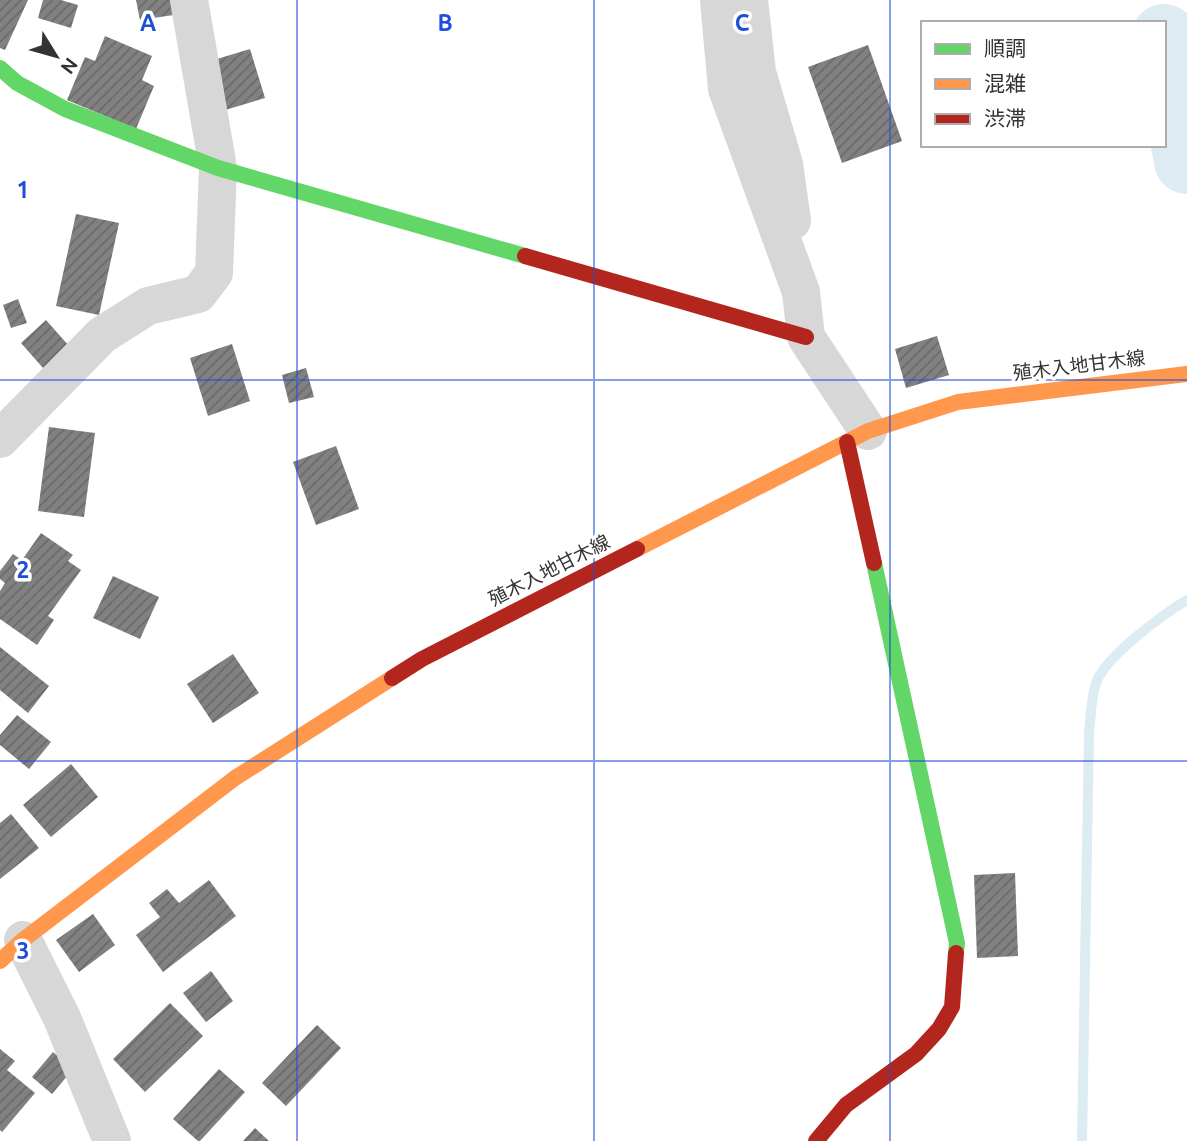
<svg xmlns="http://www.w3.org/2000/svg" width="1187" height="1141" viewBox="0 0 1187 1141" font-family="Ubuntu,'Noto Sans JP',sans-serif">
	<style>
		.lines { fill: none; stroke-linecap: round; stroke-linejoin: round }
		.stream { stroke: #ddebf3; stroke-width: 10 }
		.river { stroke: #ddebf3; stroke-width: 66 }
		.building { fill: url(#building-hatch) }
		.street { stroke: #d7d7d7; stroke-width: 38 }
		.fast { stroke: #63d668; stroke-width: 16 }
		.slow { stroke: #ff974d; stroke-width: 16 }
		.jam { stroke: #b3261e; stroke-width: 16 }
		.grid { fill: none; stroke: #1d4ed8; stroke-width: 2; stroke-opacity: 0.55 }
		.labels { text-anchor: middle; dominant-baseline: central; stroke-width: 7; stroke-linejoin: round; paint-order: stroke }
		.street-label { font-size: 19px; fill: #333; stroke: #fff }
		.grid-label { font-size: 23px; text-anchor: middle; font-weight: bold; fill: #1d4ed8; stroke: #fff; stroke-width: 7; stroke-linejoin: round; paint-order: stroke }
	</style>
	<defs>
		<pattern id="building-hatch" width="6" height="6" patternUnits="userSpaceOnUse" patternTransform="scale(1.75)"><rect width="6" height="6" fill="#818181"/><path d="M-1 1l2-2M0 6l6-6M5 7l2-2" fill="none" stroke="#6a6a6a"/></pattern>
	</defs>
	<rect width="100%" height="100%" fill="#fff"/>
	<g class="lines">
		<path class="stream" d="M 1082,1141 L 1089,732 C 1091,716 1091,698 1096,683 C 1104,658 1163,614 1187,600"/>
		<path class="river" d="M 1164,37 L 1187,161"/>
	</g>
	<path class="building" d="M 0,0 L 28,0 L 5,50 L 0,48 Z
		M 43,0 L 61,0 L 78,5 L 71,28 L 38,18 Z
		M 136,0 L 178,0 L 180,14 L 140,20 Z
		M 105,36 L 152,56 L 142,80 L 154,86 L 136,129 L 67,100 L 85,57 L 95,61 Z
		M 868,45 L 902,141 L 842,163 L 808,67 Z
		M 250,49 L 265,98 L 222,111 L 207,62 Z
		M 76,214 L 119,223 L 99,315 L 56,306 Z
		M 18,299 L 27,323 L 11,328 L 3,305 Z
		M 46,320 L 69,346 L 43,368 L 21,343 Z
		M 937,336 L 949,375 L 906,388 L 895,349 Z
		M 232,344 L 250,401 L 208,416 L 190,358 Z
		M 306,368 L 314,397 L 289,403 L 282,375 Z
		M 49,427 L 95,433 L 84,517 L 38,511 Z
		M 336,446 L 359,509 L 316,525 L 293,462 Z
		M 41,533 L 73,555 L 68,561 L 81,570 L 48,616 L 54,620 L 37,645 L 0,619 L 0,591 L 5,583 L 0,579 L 0,571 L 13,554 L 22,560 Z
		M 113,576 L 159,597 L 140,639 L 93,618 Z
		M 0,647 L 49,686 L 28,713 L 0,690 Z
		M 233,654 L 259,693 L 213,723 L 187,684 Z
		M 17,715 L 51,742 L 29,769 L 0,745 L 0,735 Z
		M 71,764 L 98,797 L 51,837 L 23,805 Z
		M 11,814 L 39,848 L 0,879 L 0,823 Z
		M 1015,873 L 1018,956 L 977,958 L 974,875 Z
		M 209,880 L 236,916 L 163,972 L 136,935 L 160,917 L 149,903 L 167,889 L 179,903 Z
		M 93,914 L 115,945 L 79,972 L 56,940 Z
		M 211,971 L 233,1001 L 206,1022 L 183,993 Z
		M 170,1003 L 203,1036 L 145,1092 L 113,1059 Z
		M 317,1025 L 341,1048 L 286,1106 L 262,1083 Z
		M 0,1049 L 15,1061 L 7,1070 L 35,1093 L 2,1132 L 0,1130 Z
		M 53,1052 L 73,1069 L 52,1094 L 32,1077 Z
		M 219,1069 L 245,1092 L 200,1141 L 198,1141 L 173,1119 Z
		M 255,1128 L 269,1141 L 243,1141 Z"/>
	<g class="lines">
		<path class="street" d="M 719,0 L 727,89 L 801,292 L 806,337 L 868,431
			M 749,0 L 757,72 L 784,164 L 792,221
			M 0,439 L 102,335 L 148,306 L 198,294 L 214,273 L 218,168 L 189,0
			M 23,940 L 62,1018 L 112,1141"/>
		<path class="fast" d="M 0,68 L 17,83 L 65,109 L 218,168 L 525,256
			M 874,563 L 957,943 L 956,953"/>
		<path class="slow" d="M 637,549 L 868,431 L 958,402 L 1187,374
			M 0,961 L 23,940 L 235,778 L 392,678"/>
		<path class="jam" d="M 525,256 L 806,337
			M 847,442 L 874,563
			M 392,678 L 422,659 L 637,549
			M 816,1141 L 846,1105 L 916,1054 L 939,1029 L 952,1007 L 956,953"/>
	</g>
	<path class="grid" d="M 297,0 L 297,1141M 594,0 L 594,1141M 890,0 L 890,1141M 0,380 L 1187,380M 0,761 L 1187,761"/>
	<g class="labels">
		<g class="street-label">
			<text transform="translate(1079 365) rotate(-7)">殖木入地甘木線</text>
			<text transform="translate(549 570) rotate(-27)">殖木入地甘木線</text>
		</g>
	</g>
	<g class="grid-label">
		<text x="148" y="31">A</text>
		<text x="445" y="31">B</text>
		<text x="742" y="31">C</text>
		<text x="23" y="198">1</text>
		<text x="23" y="578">2</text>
		<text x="23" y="959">3</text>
	</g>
	<rect x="921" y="21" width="245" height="126" fill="#ffffff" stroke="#adadad" stroke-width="2"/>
	<rect x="935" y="44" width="35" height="10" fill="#63d668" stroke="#adadad" stroke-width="2"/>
	<text x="984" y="56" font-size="21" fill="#333333">順調</text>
	<rect x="935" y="79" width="35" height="10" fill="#ff974d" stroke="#adadad" stroke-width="2"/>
	<text x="984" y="91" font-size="21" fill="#333333">混雑</text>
	<rect x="935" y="114" width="35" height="10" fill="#b3261e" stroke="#adadad" stroke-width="2"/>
	<text x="984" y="126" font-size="21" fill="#333333">渋滞</text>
	<g transform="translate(56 56) rotate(127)" stroke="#ffffff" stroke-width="5" paint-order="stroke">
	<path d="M0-5L12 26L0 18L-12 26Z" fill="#333333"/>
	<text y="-10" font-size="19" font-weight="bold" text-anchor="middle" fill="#333333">N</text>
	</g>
</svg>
